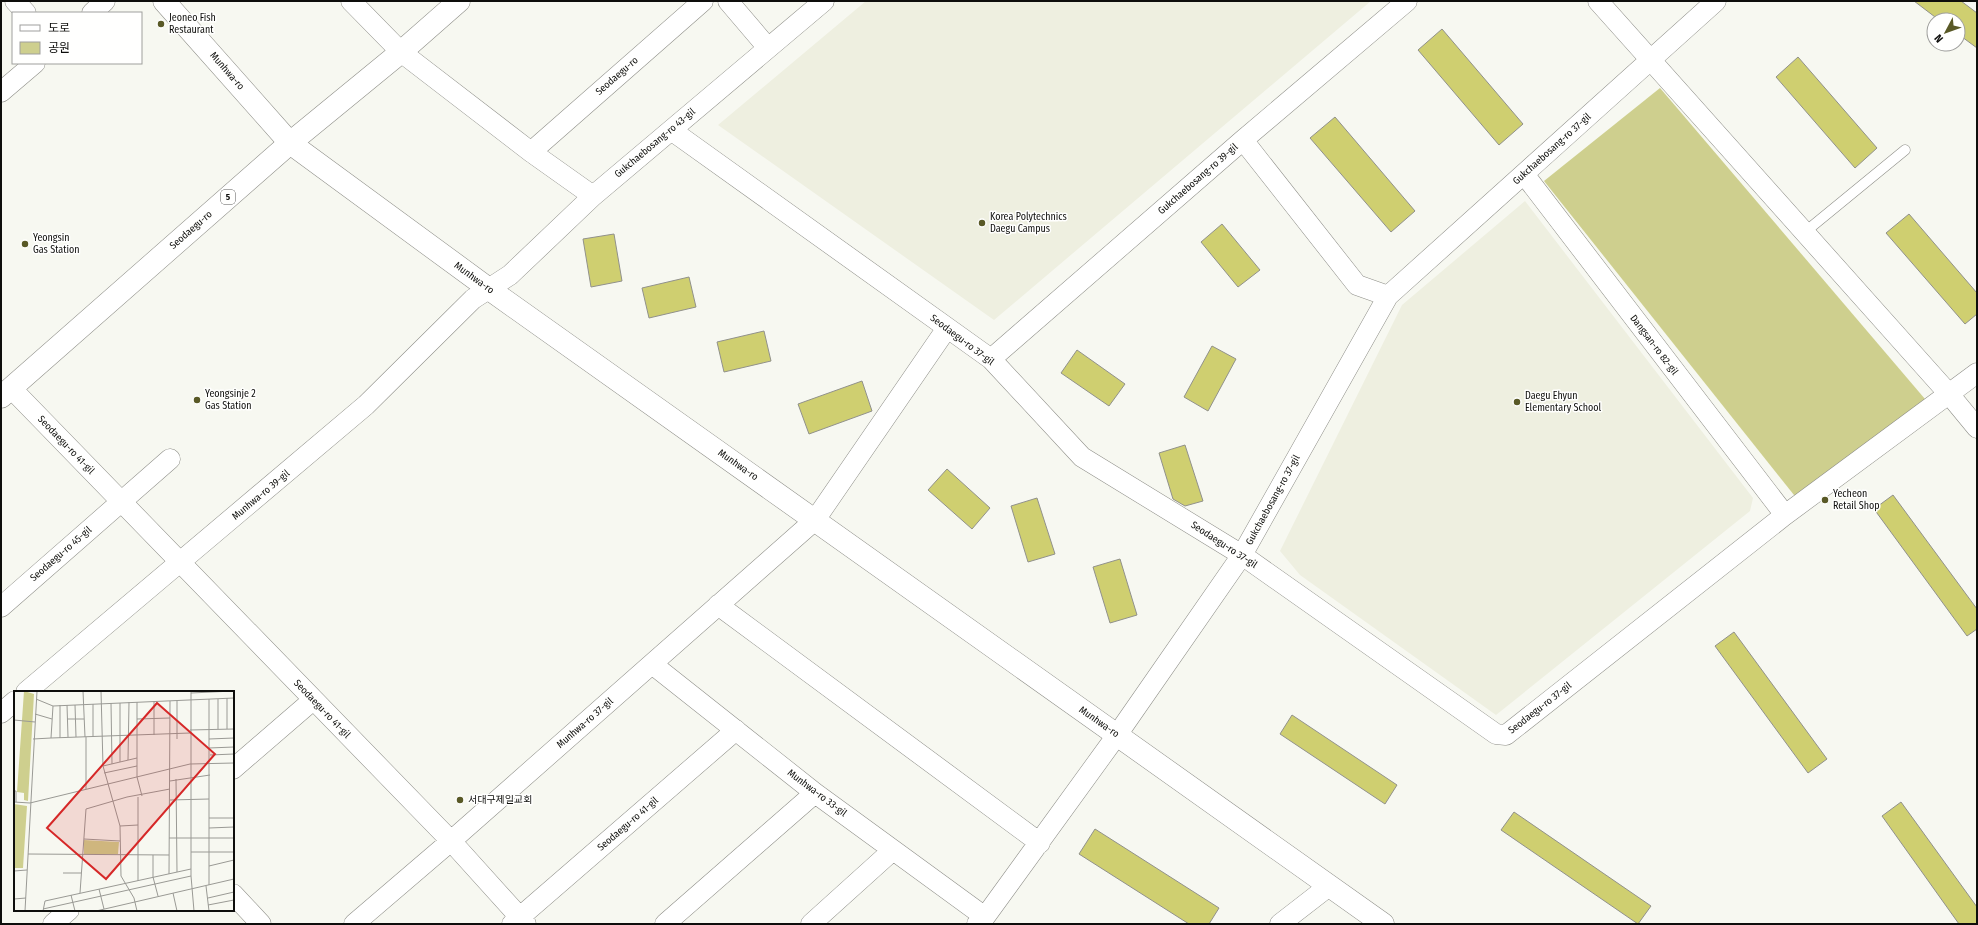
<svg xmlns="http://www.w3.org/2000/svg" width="1978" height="925" viewBox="0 0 1978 925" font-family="'Fira Sans Condensed','Noto Sans KR',sans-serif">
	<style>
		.built { fill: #eeefe0 }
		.green { fill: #cecf8e }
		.building { fill: #cfcf70; stroke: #91918b }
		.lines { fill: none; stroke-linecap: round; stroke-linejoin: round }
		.lane-casing { stroke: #8e8e88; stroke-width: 11 }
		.street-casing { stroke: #8e8e88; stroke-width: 21 }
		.secondary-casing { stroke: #8e8e88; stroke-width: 23 }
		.primary-casing { stroke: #8e8e88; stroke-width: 23 }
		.lane { stroke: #fff; stroke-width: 10 }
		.street { stroke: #fff; stroke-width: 20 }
		.secondary { stroke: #fff; stroke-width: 22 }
		.primary { stroke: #fff; stroke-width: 22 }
		.poi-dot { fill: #595926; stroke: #fffffe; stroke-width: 1.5 }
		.labels { text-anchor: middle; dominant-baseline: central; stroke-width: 3; stroke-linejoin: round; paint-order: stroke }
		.shield { fill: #fffffe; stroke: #565655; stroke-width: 1 }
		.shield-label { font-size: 9px; font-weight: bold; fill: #0e0e0c }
		.poi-label { font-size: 10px; fill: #0e0e0c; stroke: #fffffe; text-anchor: start }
		.street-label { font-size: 10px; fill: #0e0e0c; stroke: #fffffe }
		.inset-road { fill: none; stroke: #9a9a95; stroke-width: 1 }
		.view { fill: #d62828; fill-opacity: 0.15; stroke: #d62828; stroke-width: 2 }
		.inset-edge { fill: none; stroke: #0e0e0c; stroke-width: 2 }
	</style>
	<rect width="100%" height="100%" fill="#f7f8f1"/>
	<path class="built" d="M 866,1 L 1371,1 L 994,320 L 718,125 Z
		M 1525,201 L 1753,498 L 1750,511 L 1496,715 L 1300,575 L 1280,551 L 1402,305 Z"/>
	<path class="green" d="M 1660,88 L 1925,399 L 1798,500 L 1544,181 Z"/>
	<path class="building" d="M 1914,1 L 1961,1 L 1977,13 L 1977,48 L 1958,34 L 1958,20 L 1939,20 Z
		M 1442,29 L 1523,124 L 1499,145 L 1418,50 Z
		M 1798,57 L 1877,148 L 1855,168 L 1776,77 Z
		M 1335,117 L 1415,211 L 1391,232 L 1310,138 Z
		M 1909,214 L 1977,293 L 1977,314 L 1965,324 L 1886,233 Z
		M 1222,224 L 1260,270 L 1238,287 L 1201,242 Z
		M 614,234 L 622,281 L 591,287 L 583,239 Z
		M 689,277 L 696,307 L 649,318 L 642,288 Z
		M 764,331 L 771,361 L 724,372 L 717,342 Z
		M 1212,346 L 1236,359 L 1208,411 L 1184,397 Z
		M 1077,350 L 1125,384 L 1109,406 L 1061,373 Z
		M 862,381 L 872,411 L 809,434 L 798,404 Z
		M 1185,445 L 1203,501 L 1185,506 L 1173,499 L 1159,453 Z
		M 947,469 L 990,508 L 972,529 L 928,490 Z
		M 1893,495 L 1977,609 L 1977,629 L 1967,636 L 1874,509 Z
		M 1037,498 L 1055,554 L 1028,562 L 1011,506 Z
		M 1120,559 L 1137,615 L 1110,623 L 1093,567 Z
		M 1734,632 L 1827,759 L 1808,773 L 1715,646 Z
		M 1292,715 L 1397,785 L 1385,804 L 1280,734 Z
		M 1901,802 L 1977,907 L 1977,924 L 1959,924 L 1882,816 Z
		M 1514,812 L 1651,906 L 1638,924 L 1501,830 Z
		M 1095,829 L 1219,908 L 1209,924 L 1189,924 L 1079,854 Z"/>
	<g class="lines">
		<g class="lane-casing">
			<path id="lane" d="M 1805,232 L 1905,150"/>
		</g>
		<g class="street-casing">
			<path id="street" d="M 15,1 L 26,13
				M 351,1 L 401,52 L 531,152 L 593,196
				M 728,1 L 768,48
				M 1598,1 L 1949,394 L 1977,428
				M 92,13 L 105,1
				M 1,92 L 35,63
				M 671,130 L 991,359 L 1082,457 L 1242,555 L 1496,734 L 1506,735 L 1785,515 L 1977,373
				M 1243,140 L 1357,285 L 1388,296
				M 531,152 L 703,1
				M 1524,174 L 1785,515
				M 991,359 L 1243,140 L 1407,1
				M 11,388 L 451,841 L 526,924
				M 718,605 L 1040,843
				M 1,607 L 170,459
				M 652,664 L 815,793 L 985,917
				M 26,692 L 366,405 L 473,299 L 510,275 L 593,196 L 824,1
				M 1,713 L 15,701
				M 233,769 L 313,700
				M 233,894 L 261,924
				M 53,924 L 69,910
				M 354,924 L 451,841 L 815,520 L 947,328
				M 512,924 L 736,730
				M 665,924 L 815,793
				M 811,924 L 893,850
				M 977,924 L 985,917 L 1117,735 L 1242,555 L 1388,296 L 1716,1
				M 1280,924 L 1329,886"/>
		</g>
		<g class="secondary-casing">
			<path id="secondary" d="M 164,1 L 290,143 L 489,289 L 1383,924"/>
		</g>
		<g class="primary-casing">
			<path id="primary" d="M 1,397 L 290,143 L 401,52 L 459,1"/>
		</g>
		<use href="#lane" class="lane"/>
		<use href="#street" class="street"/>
		<use href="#secondary" class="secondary"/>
		<use href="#primary" class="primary"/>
	</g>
	<g class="poi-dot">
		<circle cx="161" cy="24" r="4"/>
		<circle cx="982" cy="223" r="4"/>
		<circle cx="25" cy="244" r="4"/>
		<circle cx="197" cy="400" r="4"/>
		<circle cx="1517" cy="402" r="4"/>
		<circle cx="1825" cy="500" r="4"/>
		<circle cx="460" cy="800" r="4"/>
	</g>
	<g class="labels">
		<rect class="shield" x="221" y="190" width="14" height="14" rx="3"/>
		<g class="shield-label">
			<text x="228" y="197">5</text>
		</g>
		<g class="poi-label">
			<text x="169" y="18">Jeoneo Fish<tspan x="169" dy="12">Restaurant</tspan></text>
			<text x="990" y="217">Korea Polytechnics<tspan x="990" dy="12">Daegu Campus</tspan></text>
			<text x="33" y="238">Yeongsin<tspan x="33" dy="12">Gas Station</tspan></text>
			<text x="205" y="394">Yeongsinje 2<tspan x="205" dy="12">Gas Station</tspan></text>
			<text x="1525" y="396">Daegu Ehyun<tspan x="1525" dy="12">Elementary School</tspan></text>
			<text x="1833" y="494">Yecheon<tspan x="1833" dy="12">Retail Shop</tspan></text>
			<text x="468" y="800">서대구제일교회</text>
		</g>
		<g class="street-label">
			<text transform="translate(227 71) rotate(49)">Munhwa-ro</text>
			<text transform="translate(617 76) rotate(-41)">Seodaegu-ro</text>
			<text transform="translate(655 143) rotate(-40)">Gukchaebosang-ro 43-gil</text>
			<text transform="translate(1552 149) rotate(-42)">Gukchaebosang-ro 37-gil</text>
			<text transform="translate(1198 179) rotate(-41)">Gukchaebosang-ro 39-gil</text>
			<text transform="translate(191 230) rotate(-41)">Seodaegu-ro</text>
			<text transform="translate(474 278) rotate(36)">Munhwa-ro</text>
			<text transform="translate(962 340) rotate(37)">Seodaegu-ro 37-gil</text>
			<text transform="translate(1654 345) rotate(53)">Dangsan-ro 82-gil</text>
			<text transform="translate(66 445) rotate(46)">Seodaegu-ro 41-gil</text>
			<text transform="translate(738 465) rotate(35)">Munhwa-ro</text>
			<text transform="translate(261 495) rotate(-40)">Munhwa-ro 39-gil</text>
			<text transform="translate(1273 500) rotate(-61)">Gukchaebosang-ro 37-gil</text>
			<text transform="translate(1224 545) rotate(33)">Seodaegu-ro 37-gil</text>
			<text transform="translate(61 554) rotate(-41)">Seodaegu-ro 45-gil</text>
			<text transform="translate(1540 708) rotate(-38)">Seodaegu-ro 37-gil</text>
			<text transform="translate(322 709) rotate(46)">Seodaegu-ro 41-gil</text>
			<text transform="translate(1099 722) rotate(35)">Munhwa-ro</text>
			<text transform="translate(585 723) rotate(-41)">Munhwa-ro 37-gil</text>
			<text transform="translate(817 793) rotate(37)">Munhwa-ro 33-gil</text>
			<text transform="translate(628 824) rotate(-41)">Seodaegu-ro 41-gil</text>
		</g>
	</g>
	<g transform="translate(14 691)">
		<rect width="220" height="220" fill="#f7f8f1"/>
		<path d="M 10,0 L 20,3 L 14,110 L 10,109 L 10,102 L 3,101 ZM 0,113 L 13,115 L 9,177 L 0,177 ZM 70,149 L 105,151 L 104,163 L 70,163 Z" fill="#cecf8e"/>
		<path class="inset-road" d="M 69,0 L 71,46M 87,0 L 89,75 L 106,135 L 107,185 L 120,207 L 123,220M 177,0 L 177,185 L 180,220M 177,2 L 219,0M 213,7 L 213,38M 22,8 L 39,15 L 220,7M 204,8 L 204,38M 163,9 L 163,48M 123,11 L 123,86 L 128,105M 97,12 L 98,73M 79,13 L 79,46M 46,14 L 46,47M 53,14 L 54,46M 61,14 L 62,46M 21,23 L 38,28M 53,28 L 70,28M 123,28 L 156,27M 0,29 L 21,31M 176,39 L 220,38M 140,44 L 140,10M 37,47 L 176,42M 19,48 L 37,47 L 39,15M 195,48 L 220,47M 195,57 L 220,56M 196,64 L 220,63M 114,69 L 115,11M 106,71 L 106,12M 89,75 L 123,67M 90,82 L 123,75M 162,88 L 163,181M 156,90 L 196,84M 72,98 L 72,46M 0,100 L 2,100 L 2,111M 124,106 L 124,190M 156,109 L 195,108M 0,111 L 16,112 L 176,73 L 220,72M 195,127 L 220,127M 106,135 L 124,134M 195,137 L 220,136M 155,147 L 220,147M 70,148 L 106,150M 177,161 L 220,161M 14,163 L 155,164M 139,164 L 139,186 L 144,205M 195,175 L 220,169M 0,180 L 13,179M 49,182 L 67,182M 155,183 L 156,10M 195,194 L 195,8M 192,195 L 195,220M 85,198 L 90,218M 66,202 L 72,118 L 113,106 L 156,98M 159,202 L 163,220M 57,204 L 61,220M 194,207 L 220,201M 0,208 L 12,207M 194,214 L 220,209M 29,218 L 177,185M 11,220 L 23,0M 29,220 L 31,210 L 177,178M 82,220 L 220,188"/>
		<path class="view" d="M 143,12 L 201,63 L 92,188 L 33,137 Z"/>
		<rect width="220" height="220" class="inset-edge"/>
	</g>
	<rect width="1978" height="925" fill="none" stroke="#0e0e0c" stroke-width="4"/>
	<rect x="12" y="12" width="130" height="52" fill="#fffffe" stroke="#9f9f9d"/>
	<rect x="20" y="25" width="20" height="6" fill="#ffffff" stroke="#9f9f9d"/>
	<text x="48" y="32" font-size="12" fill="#0e0e0c">도로</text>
	<rect x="20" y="42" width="20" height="12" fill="#cecf8e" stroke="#9f9f9d"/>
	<text x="48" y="52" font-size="12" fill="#0e0e0c">공원</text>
	<g transform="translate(1946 32) rotate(229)"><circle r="19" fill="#fffffe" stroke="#9f9f9d"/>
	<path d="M0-3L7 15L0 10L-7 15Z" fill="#595926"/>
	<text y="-6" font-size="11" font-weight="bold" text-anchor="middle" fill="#0e0e0c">N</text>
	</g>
</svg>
